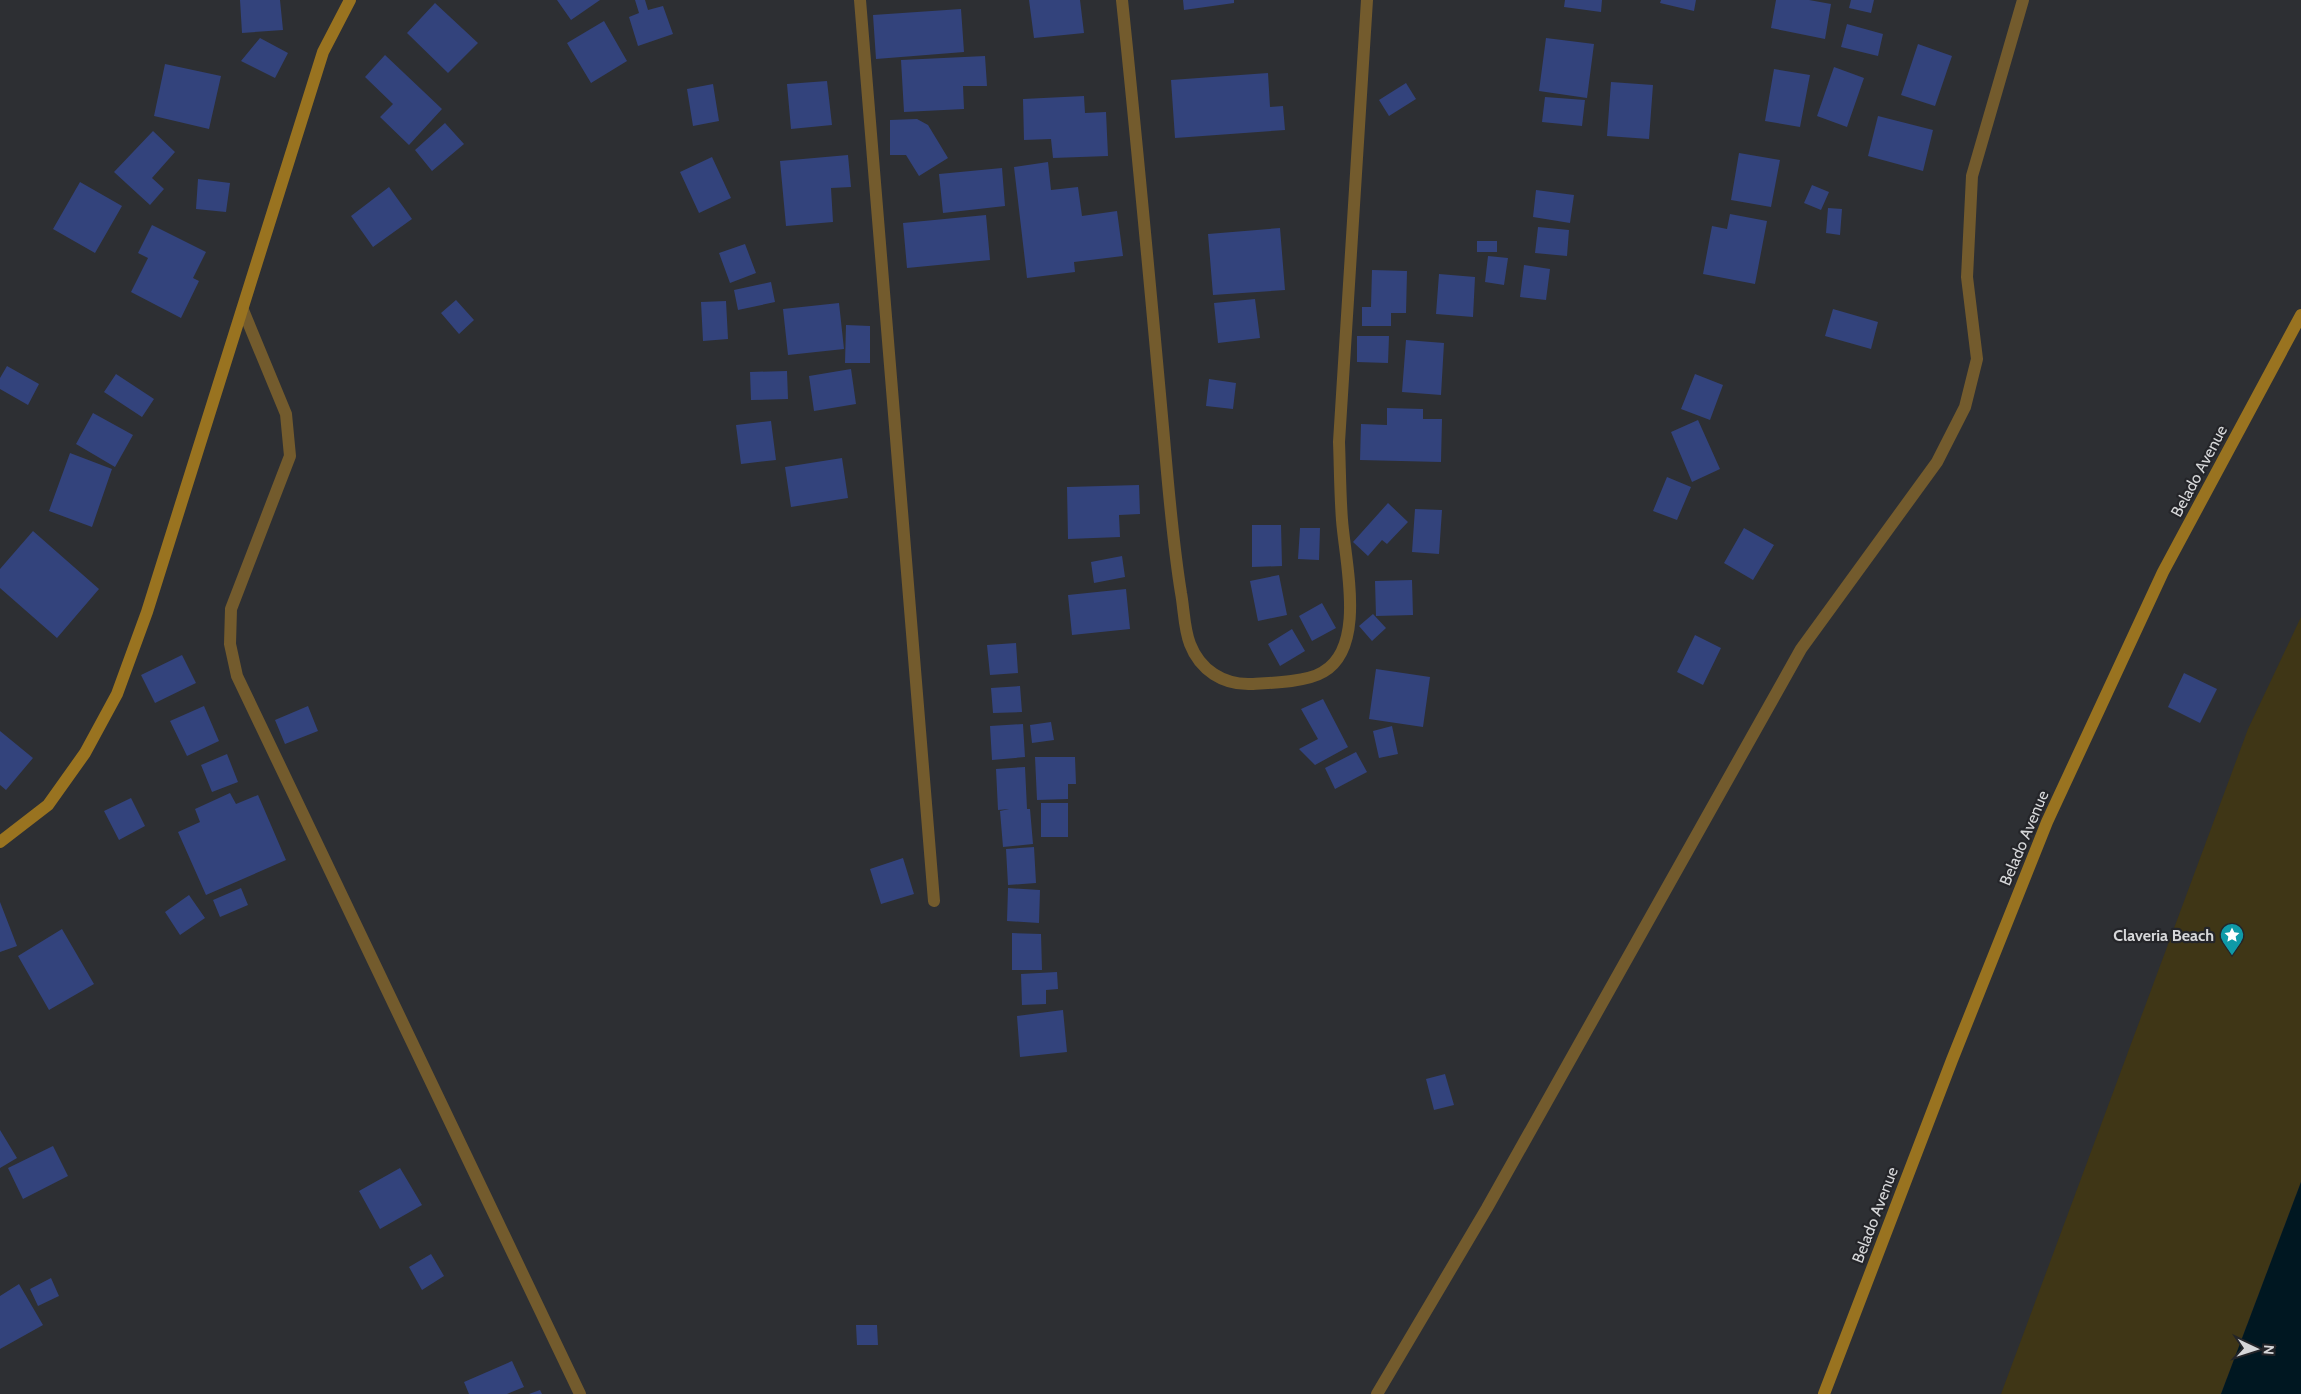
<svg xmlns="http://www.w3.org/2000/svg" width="2301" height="1394" viewBox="0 0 2301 1394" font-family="Cabin,sans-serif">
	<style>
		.sand { fill: #3f3616 }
		.water { fill: #001721 }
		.building { fill: #33437c }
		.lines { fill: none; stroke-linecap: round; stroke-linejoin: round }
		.street { stroke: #735b2d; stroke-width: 12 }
		.secondary { stroke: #997320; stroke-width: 12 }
		.labels { text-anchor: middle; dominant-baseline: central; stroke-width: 4.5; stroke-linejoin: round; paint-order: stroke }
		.street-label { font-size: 16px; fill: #d6d7d9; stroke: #242529 }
		.poi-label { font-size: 16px; font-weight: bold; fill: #d6d7d9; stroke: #242529; text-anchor: end }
	</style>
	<rect width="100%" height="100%" fill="#2d2f33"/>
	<path class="sand" d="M 2301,617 L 2301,1182 L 2221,1394 L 2001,1394 L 2248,729 Z"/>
	<path class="water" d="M 2301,1182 L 2301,1394 L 2221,1394 Z"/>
	<path class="building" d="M 240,0 L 280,0 L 283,30 L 242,33 Z
		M 557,0 L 600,0 L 571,20 Z
		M 635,0 L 645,0 L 648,10 L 663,6 L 673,34 L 638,46 L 629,17 L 639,13 Z
		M 1029,0 L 1080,0 L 1084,33 L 1034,38 Z
		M 1183,0 L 1234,0 L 1234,3 L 1184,10 Z
		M 1565,0 L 1602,0 L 1601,12 L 1564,7 Z
		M 1661,0 L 1696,0 L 1694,11 L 1660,3 Z
		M 1776,0 L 1809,0 L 1831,4 L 1825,39 L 1771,28 Z
		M 1851,0 L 1874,0 L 1871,13 L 1849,8 Z
		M 435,3 L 478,43 L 448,73 L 407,33 Z
		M 961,9 L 964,52 L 876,59 L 873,15 Z
		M 604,21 L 627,61 L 591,83 L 567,43 Z
		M 1847,24 L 1883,34 L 1878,56 L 1841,47 Z
		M 260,38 L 288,53 L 275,78 L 241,61 Z
		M 1546,38 L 1594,44 L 1587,98 L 1539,91 Z
		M 1918,44 L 1952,56 L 1935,106 L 1901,95 Z
		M 385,55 L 442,109 L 409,145 L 380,117 L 393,104 L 365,77 Z
		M 985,56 L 987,86 L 963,86 L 964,109 L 904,112 L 901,60 Z
		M 165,64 L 221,76 L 209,129 L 154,116 Z
		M 1834,67 L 1864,78 L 1847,127 L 1817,116 Z
		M 1774,69 L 1810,75 L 1800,127 L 1765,121 Z
		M 1268,73 L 1270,107 L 1283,106 L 1285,130 L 1175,138 L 1171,80 Z
		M 827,81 L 832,125 L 791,129 L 787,84 Z
		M 1611,82 L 1653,85 L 1649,139 L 1607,136 Z
		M 1406,83 L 1416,99 L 1389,116 L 1379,100 Z
		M 713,84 L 719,121 L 693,126 L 687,89 Z
		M 1084,96 L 1085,113 L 1106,112 L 1108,156 L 1053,158 L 1051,139 L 1024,140 L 1023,99 Z
		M 1545,97 L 1585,100 L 1582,126 L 1542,122 Z
		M 1878,116 L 1933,130 L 1923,171 L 1868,156 Z
		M 917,119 L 928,125 L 948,158 L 919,176 L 906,155 L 890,155 L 890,120 Z
		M 445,123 L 464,144 L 432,171 L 415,150 Z
		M 153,131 L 175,152 L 152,178 L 164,189 L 150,205 L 114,172 Z
		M 1739,153 L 1780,160 L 1771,207 L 1731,200 Z
		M 848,155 L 851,187 L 831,188 L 833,222 L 786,226 L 780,161 Z
		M 712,157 L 731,198 L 699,213 L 680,172 Z
		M 1048,162 L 1051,190 L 1078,187 L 1082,216 L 1117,211 L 1123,256 L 1074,262 L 1075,272 L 1027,278 L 1014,167 Z
		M 1002,168 L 1005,206 L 943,213 L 939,174 Z
		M 198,179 L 230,183 L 226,212 L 196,209 Z
		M 80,182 L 122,206 L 95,253 L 53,229 Z
		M 1812,185 L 1829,192 L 1821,210 L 1804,203 Z
		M 389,187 L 412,219 L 373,247 L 351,216 Z
		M 1536,190 L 1574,195 L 1570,223 L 1533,217 Z
		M 1828,208 L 1842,209 L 1840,235 L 1826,233 Z
		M 1730,214 L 1767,221 L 1755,284 L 1703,274 L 1712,226 L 1727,229 Z
		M 986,215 L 990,260 L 907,268 L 903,223 Z
		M 152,225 L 206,252 L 193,278 L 199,281 L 181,318 L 131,292 L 148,258 L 138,253 Z
		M 1538,227 L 1569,230 L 1567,256 L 1535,253 Z
		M 1280,228 L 1285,290 L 1213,295 L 1208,234 Z
		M 1477,241 L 1497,241 L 1497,252 L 1477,252 Z
		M 745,244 L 756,273 L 730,283 L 719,253 Z
		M 1488,256 L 1508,258 L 1504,285 L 1485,282 Z
		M 1524,265 L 1550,269 L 1546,300 L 1520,297 Z
		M 1372,270 L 1407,271 L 1406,313 L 1391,313 L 1391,326 L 1362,326 L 1362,307 L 1371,307 Z
		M 1439,274 L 1475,277 L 1473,317 L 1436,314 Z
		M 771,282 L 775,302 L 738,310 L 734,290 Z
		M 1255,299 L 1260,338 L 1218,343 L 1214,303 Z
		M 456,300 L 474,320 L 459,334 L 441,313 Z
		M 726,301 L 728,339 L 703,341 L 701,302 Z
		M 839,303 L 844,349 L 788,355 L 783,309 Z
		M 1833,309 L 1878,322 L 1871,349 L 1825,336 Z
		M 846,325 L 870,326 L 870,363 L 845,363 Z
		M 1357,336 L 1389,336 L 1388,363 L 1357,362 Z
		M 1406,340 L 1444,343 L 1441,395 L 1402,392 Z
		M 7,366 L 39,384 L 28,405 L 0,389 L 0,378 Z
		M 851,369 L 856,404 L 814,411 L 809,376 Z
		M 787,371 L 788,399 L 751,400 L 750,372 Z
		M 116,374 L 154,399 L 142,417 L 104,392 Z
		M 1695,374 L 1723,385 L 1710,420 L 1681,409 Z
		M 1209,379 L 1236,383 L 1233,409 L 1206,406 Z
		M 1387,408 L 1423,409 L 1423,419 L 1442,419 L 1441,462 L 1360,460 L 1361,424 L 1387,425 Z
		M 93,413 L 133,435 L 115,467 L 76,444 Z
		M 1698,420 L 1720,469 L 1692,482 L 1671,432 Z
		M 771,421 L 776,460 L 741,464 L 736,425 Z
		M 70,453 L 112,469 L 92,527 L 49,511 Z
		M 842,458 L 848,498 L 791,507 L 785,467 Z
		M 1667,477 L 1691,487 L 1677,520 L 1653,511 Z
		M 1139,485 L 1140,514 L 1119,515 L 1120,537 L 1068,539 L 1067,487 Z
		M 1388,503 L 1408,522 L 1387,544 L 1382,540 L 1368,556 L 1353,542 Z
		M 1415,509 L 1442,510 L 1439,554 L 1412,552 Z
		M 1252,525 L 1281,525 L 1282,566 L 1252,567 Z
		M 1300,528 L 1320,528 L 1319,560 L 1298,559 Z
		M 1744,528 L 1774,545 L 1753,580 L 1724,563 Z
		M 33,531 L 99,589 L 57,638 L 0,588 L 0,569 Z
		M 1122,556 L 1125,577 L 1094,583 L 1091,562 Z
		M 1279,575 L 1287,615 L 1258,621 L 1250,581 Z
		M 1412,580 L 1413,615 L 1376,616 L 1375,581 Z
		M 1126,589 L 1130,629 L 1072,635 L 1068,595 Z
		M 1322,603 L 1336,628 L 1312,641 L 1299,616 Z
		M 1373,614 L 1386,628 L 1372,641 L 1359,626 Z
		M 1292,629 L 1305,651 L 1280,666 L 1268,644 Z
		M 1695,635 L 1721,648 L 1703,685 L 1677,672 Z
		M 1016,643 L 1018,673 L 990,675 L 987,645 Z
		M 182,655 L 196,683 L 155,703 L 141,675 Z
		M 1376,669 L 1430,677 L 1423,727 L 1369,719 Z
		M 2184,673 L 2217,689 L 2200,723 L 2168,707 Z
		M 1020,686 L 1022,712 L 993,713 L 991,688 Z
		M 1323,699 L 1348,747 L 1315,765 L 1299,749 L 1318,739 L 1301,709 Z
		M 204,706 L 219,741 L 187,756 L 170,721 Z
		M 308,706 L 318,731 L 285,744 L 275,720 Z
		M 1051,722 L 1054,740 L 1032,743 L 1030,725 Z
		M 1023,724 L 1025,757 L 992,760 L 990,726 Z
		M 1392,726 L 1398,754 L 1379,758 L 1373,731 Z
		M 0,731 L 33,758 L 6,790 L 0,785 Z
		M 1356,752 L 1367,772 L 1335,789 L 1325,768 Z
		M 227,754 L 238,782 L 212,792 L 201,765 Z
		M 1035,757 L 1075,757 L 1076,784 L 1068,784 L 1068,799 L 1037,800 Z
		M 1025,767 L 1027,809 L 1030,809 L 1033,844 L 1003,847 L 1000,811 L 1009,809 L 998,810 L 996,769 Z
		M 230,793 L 236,804 L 258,795 L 286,860 L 206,895 L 178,832 L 200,822 L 195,809 Z
		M 131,798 L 145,826 L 119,840 L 104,811 Z
		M 1041,803 L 1068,803 L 1068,837 L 1041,837 Z
		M 1034,847 L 1036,883 L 1008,885 L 1006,849 Z
		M 903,858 L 914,894 L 881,904 L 870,869 Z
		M 241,888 L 248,905 L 220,917 L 213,900 Z
		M 1008,888 L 1040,890 L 1039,923 L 1007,921 Z
		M 189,895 L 205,918 L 180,935 L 165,912 Z
		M 0,902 L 17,946 L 0,952 Z
		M 62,929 L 94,984 L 49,1010 L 18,956 Z
		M 1012,933 L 1041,934 L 1042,970 L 1012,970 Z
		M 1057,972 L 1058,989 L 1046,990 L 1046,1004 L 1022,1005 L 1021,974 Z
		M 1063,1010 L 1067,1052 L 1020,1057 L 1017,1016 Z
		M 1445,1074 L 1454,1105 L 1434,1110 L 1426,1079 Z
		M 0,1130 L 17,1158 L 0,1168 Z
		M 53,1146 L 68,1176 L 23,1199 L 8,1168 Z
		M 400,1168 L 422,1205 L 380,1229 L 359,1191 Z
		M 431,1254 L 444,1276 L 422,1290 L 409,1267 Z
		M 51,1278 L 59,1296 L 38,1306 L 30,1289 Z
		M 19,1284 L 43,1325 L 0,1349 L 0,1296 Z
		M 856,1325 L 877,1325 L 878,1345 L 857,1345 Z
		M 512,1361 L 524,1387 L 507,1394 L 469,1394 L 464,1382 Z
		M 540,1390 L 542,1394 L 529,1394 Z"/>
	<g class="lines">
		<path class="street" d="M 860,0 L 934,901
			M 1122,0 C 1137,142 1150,284 1163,427 C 1168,482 1172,538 1181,593 C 1184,609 1184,629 1190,644 C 1200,670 1223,685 1251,684 C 1270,683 1307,682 1323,672 C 1367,647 1345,562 1342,520 C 1340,494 1340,468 1339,442 L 1367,0
			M 243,310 L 286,414 L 290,456 L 231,609 L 230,644 L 237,676 L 580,1394
			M 1377,1394 L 1487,1208 L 1801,649 L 1937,462 L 1965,407 L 1977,359 L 1967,277 L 1972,176 L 2023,0"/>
		<path class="secondary" d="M 0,842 L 48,805 L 85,753 L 117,694 L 147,612 L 323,52 L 350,0
			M 1824,1394 L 1952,1060 L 2047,822 L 2163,572 L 2301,315"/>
	</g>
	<defs>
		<g id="sight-pin" transform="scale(1.25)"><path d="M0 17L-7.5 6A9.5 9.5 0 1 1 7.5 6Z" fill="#0f9aa8" stroke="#242529"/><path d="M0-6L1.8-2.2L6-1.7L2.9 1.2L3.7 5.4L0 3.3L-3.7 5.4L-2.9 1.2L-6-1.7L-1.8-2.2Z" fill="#fff"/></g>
	</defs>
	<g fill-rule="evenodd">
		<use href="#sight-pin" x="2232" y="935"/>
	</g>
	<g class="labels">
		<g class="street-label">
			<text transform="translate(2199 471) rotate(-62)">Belado Avenue</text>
			<text transform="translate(2024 838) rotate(-67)">Belado Avenue</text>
			<text transform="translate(1875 1215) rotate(-69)">Belado Avenue</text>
		</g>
		<g class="poi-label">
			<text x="2214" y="935">Claveria Beach</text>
		</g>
	</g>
	<g transform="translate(2256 1349) rotate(94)" stroke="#242529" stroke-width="4" paint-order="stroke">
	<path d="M0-4L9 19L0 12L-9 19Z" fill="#d6d7d9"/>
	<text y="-8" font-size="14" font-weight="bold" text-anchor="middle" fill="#d6d7d9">N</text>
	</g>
</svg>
